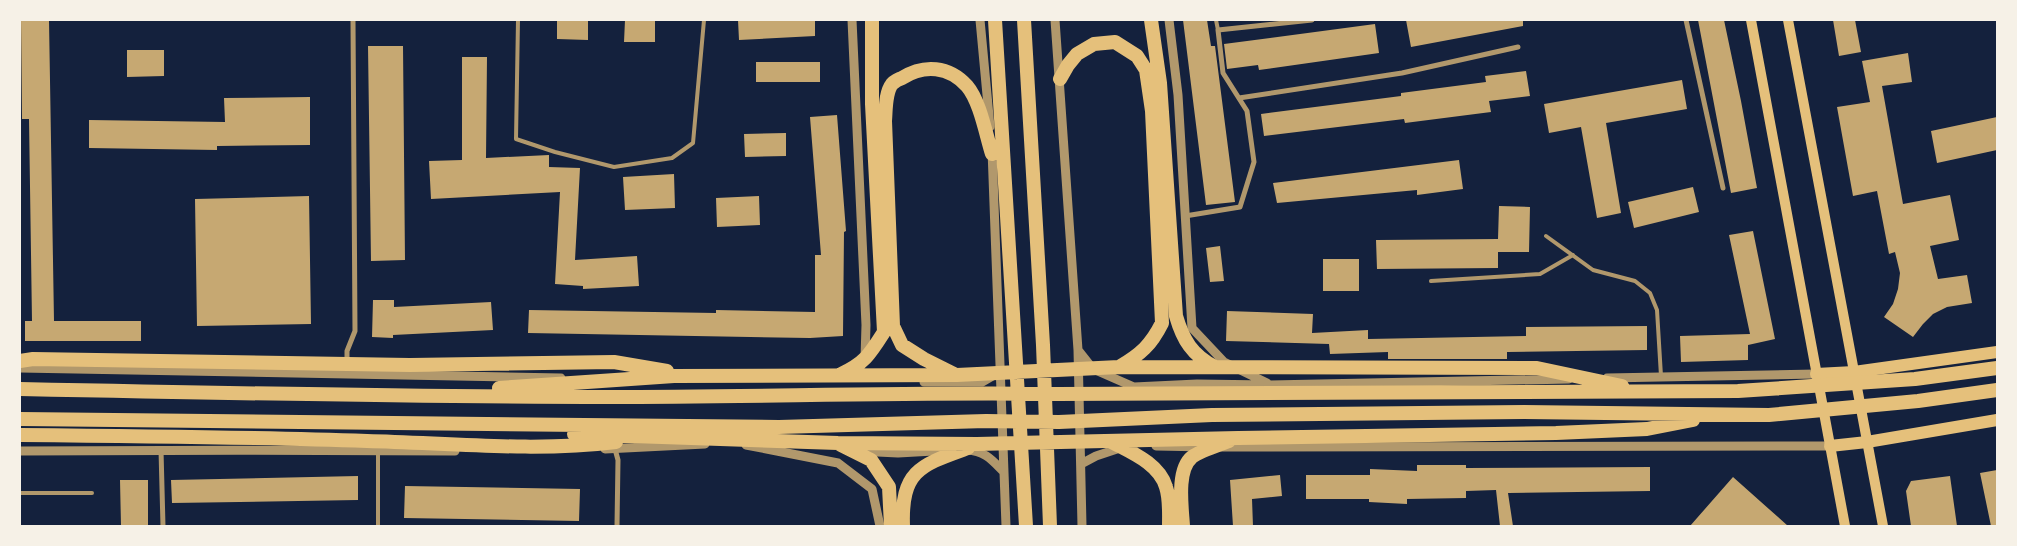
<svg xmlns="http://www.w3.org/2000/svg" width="2017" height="546" viewBox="0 0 2017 546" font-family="Inter,sans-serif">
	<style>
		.building { fill: #c6a872 }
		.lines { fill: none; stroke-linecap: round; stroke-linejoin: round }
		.service { stroke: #b1986c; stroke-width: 4 }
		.minor { stroke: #b1986c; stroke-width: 5 }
		.tertiary { stroke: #b1986c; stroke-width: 9 }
		.secondary { stroke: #e5c07b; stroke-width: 10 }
		.primary { stroke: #e5c07b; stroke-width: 12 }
		.trunk { stroke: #e5c07b; stroke-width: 14 }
	</style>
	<rect width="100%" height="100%" fill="#14213d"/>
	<path class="building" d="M 21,20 L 49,20 L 54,321 L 141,321 L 141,341 L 25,341 L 25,321 L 32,321 L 29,119 L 22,119 Z
		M 557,20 L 588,20 L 588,40 L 557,39 Z
		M 625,20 L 655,20 L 655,42 L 624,42 Z
		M 738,20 L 815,20 L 815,36 L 739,40 Z
		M 1183,20 L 1207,20 L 1211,46 L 1215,46 L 1235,202 L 1206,205 Z
		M 1406,20 L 1523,20 L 1523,26 L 1411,47 Z
		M 1698,20 L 1724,20 L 1741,101 L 1757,188 L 1731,193 Z
		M 1833,20 L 1855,20 L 1861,52 L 1839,56 Z
		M 1375,24 L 1379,53 L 1259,70 L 1258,65 L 1227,69 L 1224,44 Z
		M 368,46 L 403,46 L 405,260 L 371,261 Z
		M 127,50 L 164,50 L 164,76 L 127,77 Z
		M 1908,53 L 1912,82 L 1882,86 L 1903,204 L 1950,195 L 1959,240 L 1930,246 L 1938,279 L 1967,275 L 1972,303 L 1947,307 L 1933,314 L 1923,324 L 1913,337 L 1884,317 L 1893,304 L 1898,289 L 1900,273 L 1895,252 L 1889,254 L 1877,191 L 1853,196 L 1837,107 L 1870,102 L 1862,61 Z
		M 462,57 L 487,57 L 486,158 L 549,155 L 549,167 L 580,168 L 575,260 L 637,256 L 639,286 L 583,289 L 583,286 L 555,284 L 560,192 L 431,199 L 429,161 L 462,160 Z
		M 756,62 L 820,62 L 820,82 L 756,82 Z
		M 1526,71 L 1530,96 L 1489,101 L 1491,112 L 1405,123 L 1404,119 L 1264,136 L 1261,114 L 1401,96 L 1401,93 L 1486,82 L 1485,76 Z
		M 1682,80 L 1687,109 L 1606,123 L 1621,213 L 1597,218 L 1581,127 L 1549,133 L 1544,104 Z
		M 310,97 L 310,145 L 217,146 L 217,150 L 89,148 L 89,120 L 225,122 L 224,98 Z
		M 837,115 L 846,231 L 844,232 L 843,336 L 810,338 L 528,333 L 529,310 L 716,313 L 716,310 L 815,312 L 815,255 L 821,255 L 810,117 Z
		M 1997,117 L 1997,150 L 1937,163 L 1931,131 Z
		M 786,133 L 786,156 L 745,157 L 744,134 Z
		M 1459,160 L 1463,189 L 1417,195 L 1417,190 L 1277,203 L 1273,183 Z
		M 674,174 L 675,208 L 625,210 L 623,177 Z
		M 1693,187 L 1699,212 L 1634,228 L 1628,202 Z
		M 309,196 L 311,324 L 197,326 L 195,199 Z
		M 759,196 L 760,225 L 717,227 L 716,198 Z
		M 1499,206 L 1530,207 L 1529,252 L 1498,252 L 1498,268 L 1377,269 L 1376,240 L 1498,239 Z
		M 1753,231 L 1775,339 L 1748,345 L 1748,360 L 1681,362 L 1680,336 L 1750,334 L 1729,235 Z
		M 1220,246 L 1224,281 L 1210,282 L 1206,248 Z
		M 1323,259 L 1359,259 L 1359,291 L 1323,291 Z
		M 373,300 L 394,300 L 394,307 L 491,302 L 493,330 L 393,335 L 393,338 L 372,337 Z
		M 1227,311 L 1313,314 L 1312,333 L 1368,330 L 1368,339 L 1526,336 L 1526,327 L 1647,326 L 1647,350 L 1507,352 L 1507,359 L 1388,359 L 1388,352 L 1330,354 L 1329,344 L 1226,341 Z
		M 1417,465 L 1466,465 L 1466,468 L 1650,467 L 1650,491 L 1508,493 L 1513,526 L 1500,526 L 1496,490 L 1466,491 L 1466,498 L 1407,499 L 1407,504 L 1369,502 L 1369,499 L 1306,499 L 1306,475 L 1370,475 L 1370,469 L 1417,471 Z
		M 1997,470 L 1997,526 L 1991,526 L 1980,473 Z
		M 1280,475 L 1282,496 L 1252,499 L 1253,526 L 1233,526 L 1230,480 Z
		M 358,476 L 358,500 L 172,503 L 171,480 Z
		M 1950,476 L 1957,526 L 1911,526 L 1906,491 L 1911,481 Z
		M 1733,477 L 1788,526 L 1690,526 Z
		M 120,480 L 148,480 L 148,526 L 121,526 Z
		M 405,486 L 580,489 L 579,521 L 404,518 Z"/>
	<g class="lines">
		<path class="service" d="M 518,20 L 516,139 L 555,152 L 614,167 L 672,158 L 693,143 L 704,20
			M 1216,20 L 1218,30
			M 1546,236 L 1593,270 L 1635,281 L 1650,293 L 1657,310 L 1661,376
			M 1431,281 L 1540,274 L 1573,255
			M 378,451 L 378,526
			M 20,493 L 92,493"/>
		<path class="minor" d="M 1686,20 L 1723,188
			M 1239,98 L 1402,73 L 1518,47
			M 1185,216 L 1240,207 L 1254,162 L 1247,111 L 1223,73 L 1218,30 L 1312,20
			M 347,362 L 347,351 L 355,331 L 353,20
			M 615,449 L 618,460 L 617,526
			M 161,450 L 163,526"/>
		<path class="tertiary" d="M 852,20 L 866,325 L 865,359
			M 980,20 L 990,127
			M 1055,20 L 1078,350 L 1082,526
			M 1169,20 L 1178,95 L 1192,328 L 1224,362 L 1267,383
			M 992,150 L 1006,526
			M 1078,350 L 1093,369 L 1134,387 L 1197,384 L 1269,385 L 1569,379
			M 20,368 L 561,378
			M 1607,378 L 1816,374
			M 924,382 L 982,382 L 994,375
			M 746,445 L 838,463 L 872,489 L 880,526
			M 1156,446 L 1208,447
			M 1221,447 L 1830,446
			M 605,449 L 705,444
			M 967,450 C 985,451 992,460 1004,472
			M 20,451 C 165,450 310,450 455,451
			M 857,451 L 898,453 L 952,450
			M 1081,464 L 1096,456 L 1123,447"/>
		<path class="secondary" d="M 1751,20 L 1845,526
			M 1788,20 L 1883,526"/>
		<path class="primary" d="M 1816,374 L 1854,372 L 1997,352
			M 1830,446 L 1867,442 L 1997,420"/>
		<path class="trunk" d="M 995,20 L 1026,526
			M 1024,20 L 1043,345 L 1050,526
			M 1151,20 L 1160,83 L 1176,316 C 1183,340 1192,355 1215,367
			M 1060,79 L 1068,65 L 1077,54 L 1094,44 L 1115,42 L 1137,56 L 1146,70 L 1152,111 L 1162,323 C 1151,345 1141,354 1119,367
			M 20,361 L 33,359 L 410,365 L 614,362 L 667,371
			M 841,374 C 865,363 870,354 884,332 L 872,104 L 872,20
			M 954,374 L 924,359 L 902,345 L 893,326 L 885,121 C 886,110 885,93 892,84 C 894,82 899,79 902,78 C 924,64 949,66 967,86 C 980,101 986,135 992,154
			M 499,388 L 674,376 L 957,375 L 1119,367 L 1537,368 L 1622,386
			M 20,389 C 216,393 413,397 609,397 C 759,397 908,392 1058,394 L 1738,391 L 1915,379 L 1997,368
			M 20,419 L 779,427 L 986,421 L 1059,422 L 1212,415 L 1524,412 L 1769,415 L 1918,401 L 1997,390
			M 574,434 L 838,443 L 977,444 L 1238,438 L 1556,433 L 1647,429 L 1693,420
			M 20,435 C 136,436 252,437 367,441 C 449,443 535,452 616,442
			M 1110,441 C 1130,452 1159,463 1166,487 C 1170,499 1169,513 1169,526
			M 841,445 L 871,460 L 889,487 L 891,526
			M 903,526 C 901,470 921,465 968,448
			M 1183,526 C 1182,508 1176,470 1192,457 C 1200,451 1219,445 1229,441"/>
	</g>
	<rect width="2017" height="546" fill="none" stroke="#f6f1e7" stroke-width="42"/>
</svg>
